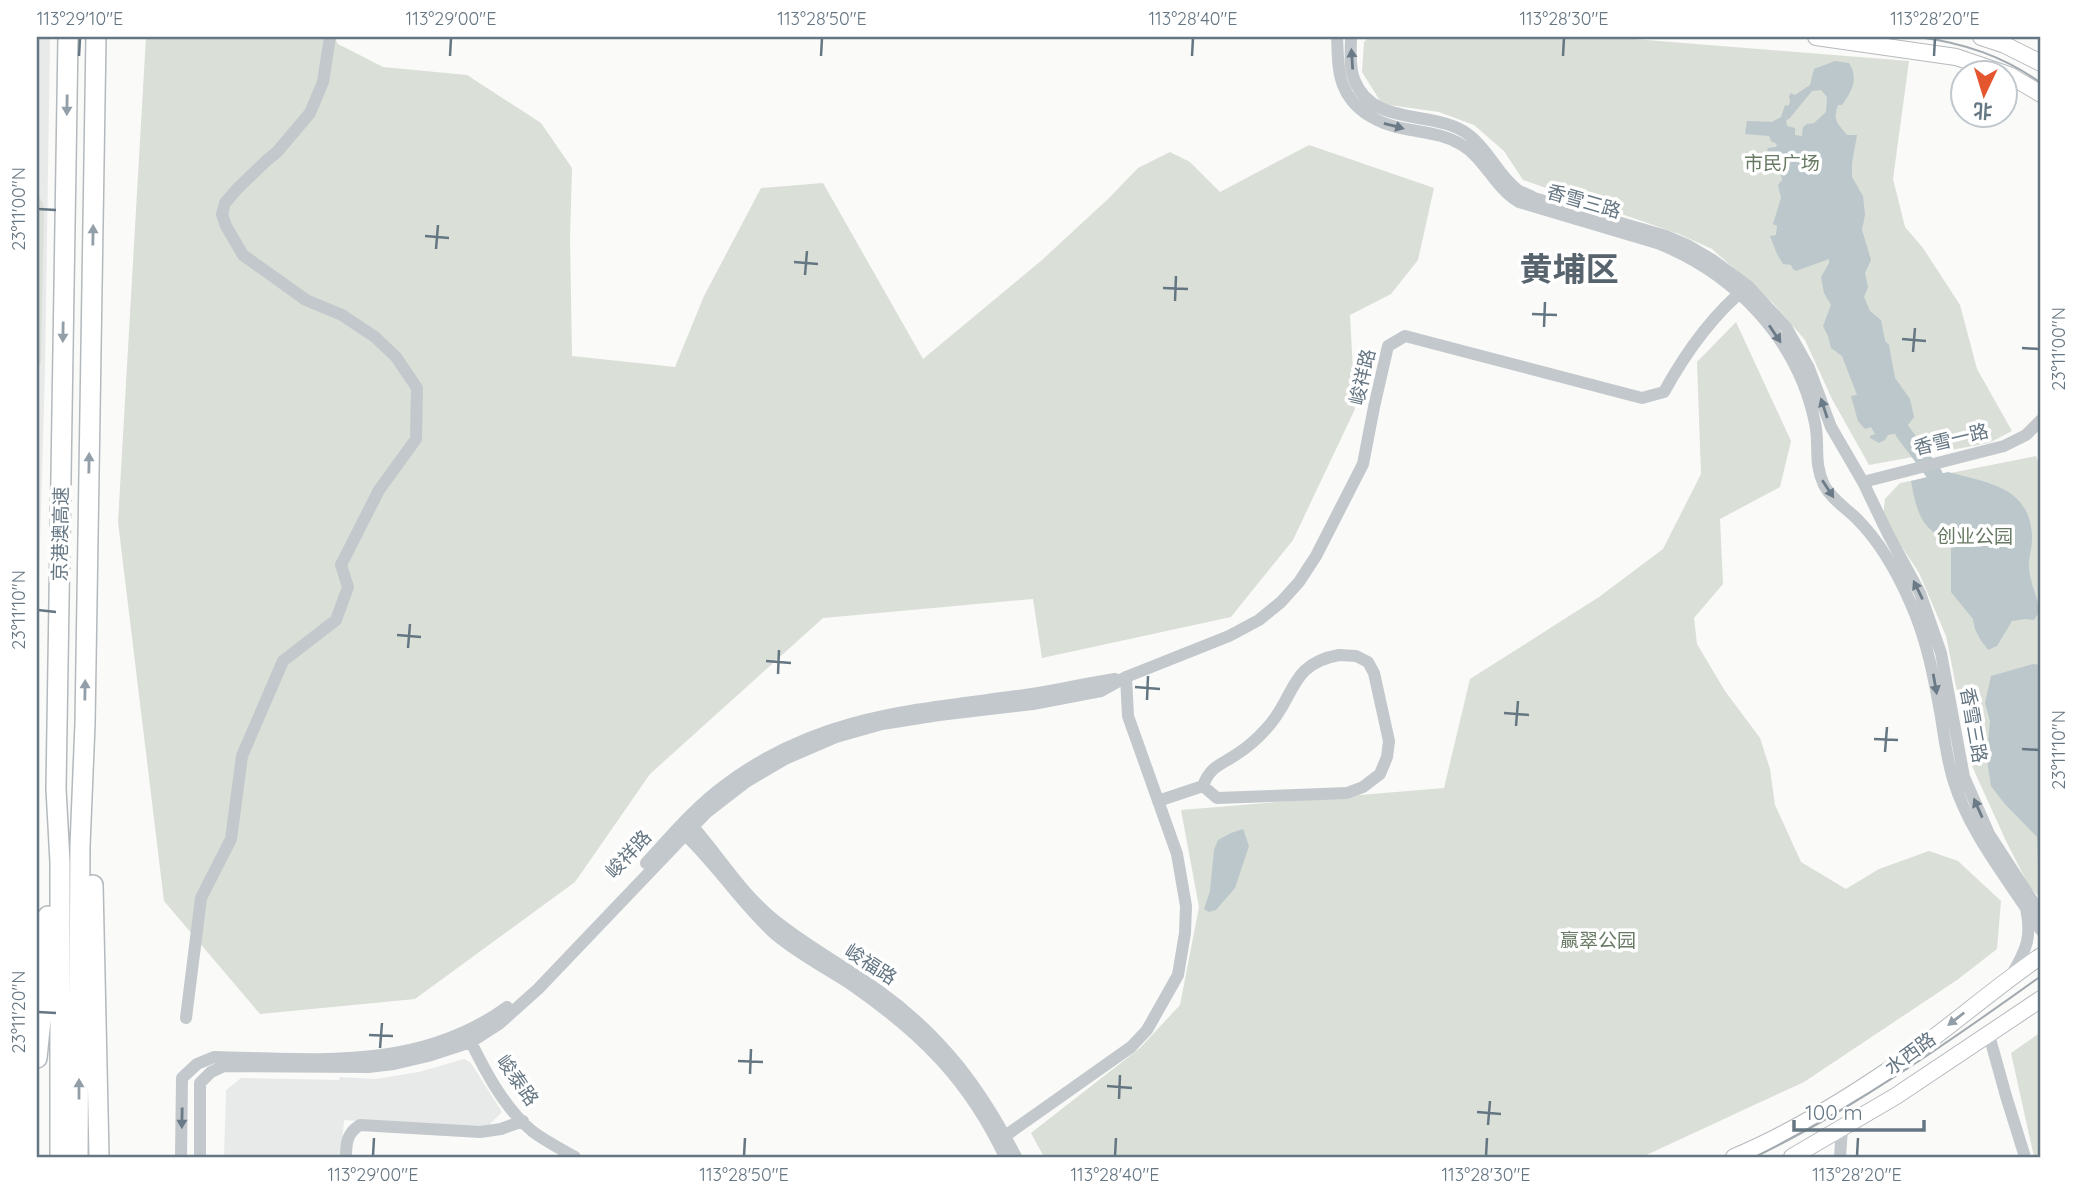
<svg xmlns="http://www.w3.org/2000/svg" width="2078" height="1194" viewBox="0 0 2078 1194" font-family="Quicksand,'Noto Sans SC',sans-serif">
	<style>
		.built { fill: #e8e9e9 }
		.green { fill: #dadfd7 }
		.water { fill: #bbc7cb; fill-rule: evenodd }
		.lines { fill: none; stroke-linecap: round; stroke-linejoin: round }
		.river { stroke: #bbc7cb; stroke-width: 16 }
		.major-casing { stroke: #b5babe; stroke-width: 18 }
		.highway-casing { stroke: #b4b9bd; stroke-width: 22 }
		.minor { stroke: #c3c8cc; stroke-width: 12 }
		.major { stroke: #fff; stroke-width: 16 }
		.highway { stroke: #fff; stroke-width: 19 }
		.tram { stroke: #a2aab0; stroke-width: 2 }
		.oneway { fill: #6a7a87 }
		.oneway2 { fill: #939fa8 }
		.ticks { fill: none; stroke: #657683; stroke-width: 2.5 }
		.labels { text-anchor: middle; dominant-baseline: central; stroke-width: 7; stroke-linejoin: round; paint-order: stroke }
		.park-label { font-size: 19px; fill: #687a64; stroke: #fff }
		.street-label { font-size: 19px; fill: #657683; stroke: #fff }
		.town-label { font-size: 33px; font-weight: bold; fill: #57646e; stroke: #fff }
		.neatline { fill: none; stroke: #657683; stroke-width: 2.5 }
		.ticks-label { font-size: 18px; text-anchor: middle; fill: #657683 }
	</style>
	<rect width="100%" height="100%" fill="#fafaf8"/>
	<path class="built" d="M 37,37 L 50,37 L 45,371 L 37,648 Z
		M 464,1059 L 471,1063 L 502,1112 L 485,1129 L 344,1120 L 341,1157 L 224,1157 L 226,1090 L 241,1078 L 339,1080 L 340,1077 L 376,1079 L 419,1072 Z"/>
	<path class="green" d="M 146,37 L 334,37 L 338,44 L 383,67 L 467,75 L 541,123 L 572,168 L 570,239 L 572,356 L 675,367 L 704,296 L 761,188 L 823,183 L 923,359 L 1042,260 L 1108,199 L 1138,168 L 1170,152 L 1190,162 L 1220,192 L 1309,145 L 1434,188 L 1418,260 L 1391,294 L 1350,315 L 1355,409 L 1293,540 L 1231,617 L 1042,658 L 1033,599 L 823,618 L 650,774 L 575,882 L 415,999 L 260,1014 L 164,901 L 118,522 Z
		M 1369,37 L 1609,37 L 1909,61 L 1893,179 L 1905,227 L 1923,248 L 1960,305 L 1977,369 L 2012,431 L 1989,443 L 1869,465 L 1832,399 L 1805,340 L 1772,302 L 1712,249 L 1679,234 L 1523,180 L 1504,151 L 1474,125 L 1439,112 L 1382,104 L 1362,72 L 1364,42 Z
		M 37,191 L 44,207 L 41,362 L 37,370 Z
		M 1736,322 L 1791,441 L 1780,487 L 1720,519 L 1723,584 L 1694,618 L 1697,644 L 1725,691 L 1760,738 L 1770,769 L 1775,805 L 1801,862 L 1846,889 L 1879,869 L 1929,851 L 1958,861 L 2001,901 L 1997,949 L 1957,980 L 1804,1082 L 1642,1157 L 1044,1157 L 1031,1133 L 1140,1048 L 1180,1005 L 1199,907 L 1181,810 L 1444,788 L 1470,679 L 1599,597 L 1663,549 L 1701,474 L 1697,362 Z
		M 2036,456 L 2041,469 L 2041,899 L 2029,886 L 2006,841 L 1972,766 L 1946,636 L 1919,573 L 1883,518 L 1885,499 L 1900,483 Z
		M 2041,1032 L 2041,1157 L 2034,1157 L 2011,1053 Z"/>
	<path class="water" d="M 1835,61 L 1849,63 C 1859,79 1852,91 1842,105 L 1838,105 C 1832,121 1838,123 1847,135 L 1857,135 L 1852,163 L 1852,177 L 1863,196 L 1865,215 L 1862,230 L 1871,260 L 1865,273 L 1868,287 L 1864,297 L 1870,311 L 1881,320 L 1885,341 L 1889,345 L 1895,378 L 1910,399 L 1914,417 L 1903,432 L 1888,435 L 1885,440 L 1879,443 L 1870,438 L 1870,436 L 1875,434 L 1871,427 L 1865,429 L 1858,421 L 1851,396 L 1857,395 L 1842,356 L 1831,348 L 1828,336 L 1823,326 L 1831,305 L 1824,293 L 1821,277 L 1829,263 L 1829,259 L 1796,271 L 1793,269 L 1791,265 L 1783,264 L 1777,254 L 1770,236 L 1776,235 L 1777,226 L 1773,224 L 1781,198 L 1778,185 L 1782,180 L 1780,167 L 1776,160 L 1771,158 L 1767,151 L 1768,148 L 1776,147 L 1777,144 L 1771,141 L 1769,136 L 1745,134 L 1747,121 L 1772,122 L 1781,117 L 1785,105 L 1788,106 L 1790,102 L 1789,96 L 1791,93 L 1795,95 L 1810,85 L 1814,69 ZM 1821,90 L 1827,97 L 1826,112 L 1814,123 L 1807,124 L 1803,127 L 1802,136 L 1795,135 L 1795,128 L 1787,126 L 1786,120 L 1789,119 L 1812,91 Z
		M 1948,472 C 1987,483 2029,486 2032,535 C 2033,546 2028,557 2029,568 C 2030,582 2037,597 2040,611 L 2034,620 L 2025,619 L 2012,621 L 1997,646 L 1988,650 L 1980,639 L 1975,629 L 1973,619 L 1951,592 L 1951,548 C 1944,541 1937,536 1930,529 C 1917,517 1914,497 1911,481 Z
		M 2033,664 L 2041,665 L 2041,868 L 2038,866 L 2037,837 L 2004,803 L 1991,786 L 1987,759 L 1990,721 L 1985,703 L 1991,676 Z
		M 1243,829 L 1249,846 L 1235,888 L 1216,910 L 1209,912 L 1204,909 L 1210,891 L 1214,850 L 1218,840 L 1231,833 Z"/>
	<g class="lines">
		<path class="river" d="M 1903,432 L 1935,475"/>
		<g class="major-casing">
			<path id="major" d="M 1816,37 L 1956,57 L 2009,75 L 2041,94
				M 1981,37 L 2005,45 L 2041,63
				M 1734,1157 C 1791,1133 1845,1100 1896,1065 C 1946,1031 1991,990 2041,956
				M 1792,1157 L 1896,1096 L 2041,999"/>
		</g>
		<g class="highway-casing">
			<path id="highway" d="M 93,885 L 99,1157
				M 37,1058 L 45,981 L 48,916
				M 60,1157 L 60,862 L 56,789 L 68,37
				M 78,1157 L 80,846 L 85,724 L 96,37"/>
		</g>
		<path class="minor" d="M 1337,37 C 1338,52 1337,70 1343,85 C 1353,111 1380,125 1406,129 C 1426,133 1444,134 1462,145 C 1485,159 1495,188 1519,202 L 1657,243 C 1734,273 1798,339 1815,423 C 1820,446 1813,461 1824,485 C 1831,499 1846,508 1857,519 C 1880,542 1898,574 1911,604 C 1927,640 1934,678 1941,717 C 1944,738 1947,759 1953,779 C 1967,826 1999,868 2026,908 C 2032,936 2027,949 2012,974
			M 1351,37 C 1351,50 1349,66 1354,79 C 1373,129 1434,108 1469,135 C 1489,150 1499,177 1519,191 C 1524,193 1529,195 1534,198 L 1666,236 L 1687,245 L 1714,261 L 1748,286 L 1786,327 L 1809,368 L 1831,427 L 1863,482 L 1888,534 L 1920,593 L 1941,653 L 1964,777 L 1989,834 L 2041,914
			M 1863,482 L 2004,446 L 2026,435 L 2041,420
			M 1339,655 L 1356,656 L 1368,662 L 1374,673 L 1389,741 L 1387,757 L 1380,774 L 1363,787 L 1347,793 L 1217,798 L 1203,786 C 1210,766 1221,765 1237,754 C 1248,747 1258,738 1266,729 C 1296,698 1288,664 1339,655 Z
			M 1158,801 L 1203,786
			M 689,822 C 717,853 740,892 773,919 C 806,946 844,966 879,991 C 942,1036 981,1089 1016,1157
			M 679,829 C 715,861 740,903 776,935 C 800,955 826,968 852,985 C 921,1033 969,1080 1005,1157
			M 646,863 C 671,836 695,807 725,785 C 821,713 919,710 1032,694 C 1060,690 1087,683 1115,679
			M 2028,911 L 2041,930
			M 186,1018 L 201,898 L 231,839 L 242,756 L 283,661 L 336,620 L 348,587 L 341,565 L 379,490 L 416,439 L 417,388 L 396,357 L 375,337 L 342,315 L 306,300 L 243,255 L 226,226 L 222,214 L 225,203 L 237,189 L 266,161 L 277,152 L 310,113 L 323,82 L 330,37
			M 467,1034 C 483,1067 503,1107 532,1131 C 545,1141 561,1149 575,1157
			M 1989,1035 L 2006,1096 L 2025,1157
			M 1005,1136 L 1131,1047 L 1147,1030 L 1178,975 L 1185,933 L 1186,906 L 1177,854 L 1128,716 L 1126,677
			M 181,1157 L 182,1078 L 197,1064 L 214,1057 C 317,1059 419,1071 507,1007
			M 200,1157 L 200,1083 L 211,1072 L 224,1066 L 368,1067 L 394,1064 L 428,1056 L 471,1042 L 499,1024 L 538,989 L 706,813 L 746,782 L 785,759 L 836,737 L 882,724 L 939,715 L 1033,704 L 1101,691 L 1126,677 L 1229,636 L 1259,620 L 1281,602 L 1299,582 L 1316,556 L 1363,464 L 1374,407 L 1388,346 L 1405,336 L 1642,398 L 1664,392 C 1686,352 1712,315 1748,286
			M 346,1157 C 346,1143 347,1133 360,1125 L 480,1132 L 501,1129 L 523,1121
			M 1840,1157 L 1842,1128"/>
		<use href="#major" class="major"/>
		<use href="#highway" class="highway"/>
		<path class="tram" d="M 1918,37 C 1964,43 2003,56 2041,83
			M 1755,1157 C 1857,1106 1949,1042 2041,976"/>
	</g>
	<defs><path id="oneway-solid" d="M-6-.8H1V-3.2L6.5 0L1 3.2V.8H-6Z" transform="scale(1.75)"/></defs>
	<g class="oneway">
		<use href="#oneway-solid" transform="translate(1352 59) rotate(-94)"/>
		<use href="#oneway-solid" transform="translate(1394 126) rotate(15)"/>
		<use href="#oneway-solid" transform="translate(1775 334) rotate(56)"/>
		<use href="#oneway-solid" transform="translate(1824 408) rotate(-108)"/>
		<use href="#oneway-solid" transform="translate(1828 489) rotate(57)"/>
		<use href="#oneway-solid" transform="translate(1918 590) rotate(-116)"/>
		<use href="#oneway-solid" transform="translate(1935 684) rotate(80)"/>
		<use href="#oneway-solid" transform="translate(1978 808) rotate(-114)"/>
		<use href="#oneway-solid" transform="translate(182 1118) rotate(91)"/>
	</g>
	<g class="oneway2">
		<use href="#oneway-solid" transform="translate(67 105) rotate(91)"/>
		<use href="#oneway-solid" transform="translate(93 235) rotate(-89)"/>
		<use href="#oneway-solid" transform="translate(63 332) rotate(91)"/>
		<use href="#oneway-solid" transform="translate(89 463) rotate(-89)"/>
		<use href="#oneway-solid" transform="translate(85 690) rotate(-89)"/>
		<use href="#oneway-solid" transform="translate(1956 1019) rotate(142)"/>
		<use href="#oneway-solid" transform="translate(79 1089) rotate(-90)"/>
	</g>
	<path class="ticks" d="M 79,56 L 80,38M 450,56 L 451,38M 821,56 L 822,38M 1192,56 L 1193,38M 1563,56 L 1564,38M 1934,56 L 1935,38M 38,209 L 56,210M 425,236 L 449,238M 436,249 L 438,225M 794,262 L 818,264M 805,275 L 807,251M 1163,288 L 1188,289M 1175,301 L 1176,276M 1532,314 L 1557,315M 1544,327 L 1545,302M 1902,339 L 1926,341M 2022,348 L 2039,349M 1913,352 L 1915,328M 38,610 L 56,612M 397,635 L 421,637M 408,648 L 410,624M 766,661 L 791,663M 778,674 L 779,650M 1135,687 L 1160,689M 1147,700 L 1148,676M 1504,713 L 1529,715M 1516,726 L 1518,701M 1874,739 L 1898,740M 2022,749 L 2039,750M 1885,752 L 1887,727M 38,1012 L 56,1013M 369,1035 L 393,1036M 380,1048 L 382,1023M 738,1061 L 763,1062M 750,1074 L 751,1049M 1107,1086 L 1132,1088M 1119,1099 L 1120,1075M 1477,1112 L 1501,1114M 1488,1125 L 1490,1101M 373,1156 L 374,1138M 744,1156 L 745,1138M 1115,1156 L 1116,1138M 1486,1156 L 1487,1138M 1857,1156 L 1858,1138"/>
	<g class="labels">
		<g class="park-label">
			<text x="1782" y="163">市民广场</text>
			<text x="1975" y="536">创业公园</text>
			<text x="1598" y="940">赢翠公园</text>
		</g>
		<g class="street-label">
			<text transform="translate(1584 201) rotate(16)">香雪三路</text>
			<text transform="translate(1362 377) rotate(-77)">峻祥路</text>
			<text transform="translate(1951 439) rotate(-14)">香雪一路</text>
			<text transform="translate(60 534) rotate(-89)">京港澳高速</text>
			<text transform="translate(1974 725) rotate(80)">香雪三路</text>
			<text transform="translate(628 854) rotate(-47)">峻祥路</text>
			<text transform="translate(871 964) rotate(33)">峻福路</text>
			<text transform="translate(1910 1053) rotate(-36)">水西路</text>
			<text transform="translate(518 1080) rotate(55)">峻泰路</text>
		</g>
		<g class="town-label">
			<text x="1569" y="268">黄埔区</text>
		</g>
	</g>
	<rect width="2078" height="1194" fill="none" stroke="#ffffff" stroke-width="77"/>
	<g transform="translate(1984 94) rotate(184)"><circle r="33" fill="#ffffff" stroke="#c1c8cd" stroke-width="2"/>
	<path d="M0-5L12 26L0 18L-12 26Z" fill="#e4572e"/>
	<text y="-10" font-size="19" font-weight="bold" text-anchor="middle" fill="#657683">北</text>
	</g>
	<path d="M1794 1120v10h130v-10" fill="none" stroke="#657683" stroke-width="3.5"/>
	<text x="1805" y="1120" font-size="21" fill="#657683" stroke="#ffffff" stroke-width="5" paint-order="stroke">100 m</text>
	<rect x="38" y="38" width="2001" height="1118" class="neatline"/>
	<g class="ticks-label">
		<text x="80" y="25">113°29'10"E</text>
		<text x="451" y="25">113°29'00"E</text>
		<text x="822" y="25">113°28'50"E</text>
		<text x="1193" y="25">113°28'40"E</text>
		<text x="1564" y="25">113°28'30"E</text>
		<text x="1935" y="25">113°28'20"E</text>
		<text transform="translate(19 209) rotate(-90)" y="6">23°11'00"N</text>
		<text transform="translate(2059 349) rotate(-90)" y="6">23°11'00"N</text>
		<text transform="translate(19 610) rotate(-90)" y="6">23°11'10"N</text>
		<text transform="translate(2059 750) rotate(-90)" y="6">23°11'10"N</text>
		<text transform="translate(19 1012) rotate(-90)" y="6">23°11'20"N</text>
		<text x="373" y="1181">113°29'00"E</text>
		<text x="744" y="1181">113°28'50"E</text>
		<text x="1115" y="1181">113°28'40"E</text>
		<text x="1486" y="1181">113°28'30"E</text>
		<text x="1857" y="1181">113°28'20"E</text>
	</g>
</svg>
